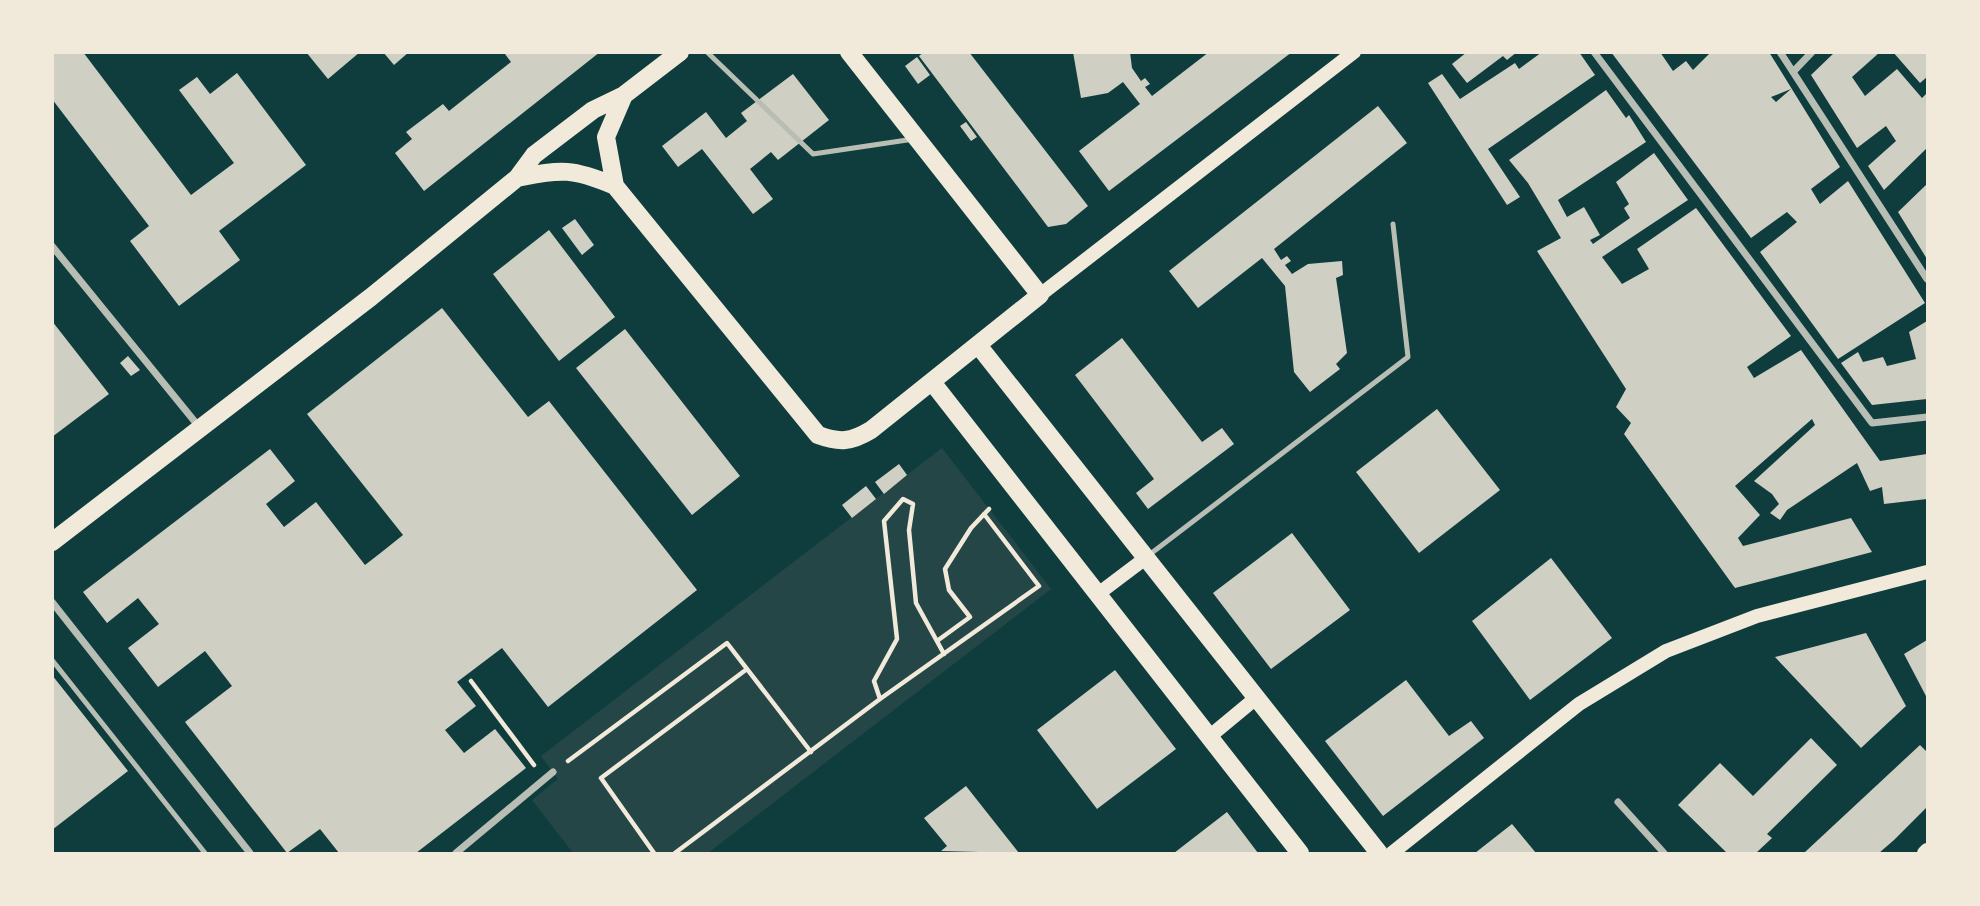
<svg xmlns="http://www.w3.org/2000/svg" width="1980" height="906" viewBox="0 0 1980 906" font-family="'Work Sans',sans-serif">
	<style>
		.green { fill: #244646 }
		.building { fill: #cfcfc3; fill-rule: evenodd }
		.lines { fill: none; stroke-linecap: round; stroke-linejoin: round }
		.path { stroke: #f1e9da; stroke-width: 4.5 }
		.service { stroke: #b8beb3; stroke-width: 5 }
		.minor { stroke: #b8beb3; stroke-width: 7 }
		.secondary { stroke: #f1e9da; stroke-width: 14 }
		.primary { stroke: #f1e9da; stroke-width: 18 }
	</style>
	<rect width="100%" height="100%" fill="#0f3d3e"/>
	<path class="green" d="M 942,448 L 1051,589 L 708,853 L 573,853 L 532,800 L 558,779 L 541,756 Z"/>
	<path class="building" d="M 52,52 L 83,52 L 191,195 L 234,163 L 179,90 L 197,77 L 210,94 L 237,73 L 306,165 L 219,231 L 240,260 L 179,306 L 130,241 L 149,226 L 52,99 Z
		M 306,52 L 360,52 L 328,79 Z
		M 383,52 L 409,52 L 394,65 Z
		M 507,52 L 600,52 L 424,191 L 395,153 L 412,139 L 406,132 L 443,104 L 449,111 L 511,62 L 505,54 Z
		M 924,52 L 969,52 L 1088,206 L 1066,224 L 1048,227 L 919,56 Z
		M 1073,52 L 1130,52 L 1132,68 L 1141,81 L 1145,78 L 1150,84 L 1145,87 L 1152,96 L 1209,52 L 1292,52 L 1109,191 L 1079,151 L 1140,104 L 1123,82 L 1108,93 L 1081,98 Z
		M 1467,52 L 1517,52 L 1507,60 L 1503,56 L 1467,83 L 1452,64 Z
		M 1542,52 L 1579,52 L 1595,75 L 1488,149 L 1520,197 L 1507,205 L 1428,83 L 1442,74 L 1460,99 L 1515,63 L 1519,69 Z
		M 1611,52 L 1660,52 L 1673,71 L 1686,61 L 1693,70 L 1711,52 L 1769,52 L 1840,167 L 1811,189 L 1820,204 L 1848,181 L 1925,303 L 1838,359 L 1760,252 L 1797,222 L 1787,212 L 1751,238 ZM 1791,89 L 1776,102 L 1771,97 Z
		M 1835,52 L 1880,52 L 1852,77 L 1865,96 L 1897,69 L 1922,98 L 1927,93 L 1927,148 L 1884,190 L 1868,166 L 1896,141 L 1886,126 L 1857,148 L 1811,75 Z
		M 1893,52 L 1927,52 L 1927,77 L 1920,83 Z
		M 917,57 L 930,75 L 918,84 L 905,66 Z
		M 793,74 L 829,120 L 778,160 L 771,152 L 750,169 L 773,199 L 753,214 L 702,149 L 678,167 L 662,146 L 706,112 L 726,138 L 747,121 L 741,113 Z
		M 1606,90 L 1626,118 L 1629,115 L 1646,142 L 1558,200 L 1567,217 L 1584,207 L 1600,235 L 1590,240 L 1593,244 L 1630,218 L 1624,208 L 1629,204 L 1616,182 L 1654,153 L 1688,200 L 1602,257 L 1622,284 L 1649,269 L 1637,249 L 1696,208 L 1791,336 L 1747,367 L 1754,378 L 1801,350 L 1880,461 L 1927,454 L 1927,499 L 1884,504 L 1882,487 L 1870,491 L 1857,463 L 1787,510 L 1780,520 L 1770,513 L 1779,504 L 1772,494 L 1754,481 L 1815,425 L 1812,419 L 1735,486 L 1760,515 L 1738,538 L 1743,546 L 1851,518 L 1872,552 L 1735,588 L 1624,434 L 1631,423 L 1616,407 L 1626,389 L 1537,251 L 1561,238 L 1528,183 L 1509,160 Z
		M 1378,106 L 1407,143 L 1274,249 L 1281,260 L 1287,256 L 1291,261 L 1285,265 L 1292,274 L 1308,264 L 1342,261 L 1343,275 L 1336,278 L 1347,353 L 1336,364 L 1340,369 L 1310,392 L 1294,372 L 1285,286 L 1262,258 L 1198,308 L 1169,271 Z
		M 966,122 L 977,137 L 971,141 L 960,126 Z
		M 1927,184 L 1927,259 L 1898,212 Z
		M 575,219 L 594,245 L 582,255 L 562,228 Z
		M 549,230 L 615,317 L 559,361 L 493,274 Z
		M 442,308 L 528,417 L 549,401 L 697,590 L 548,707 L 502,648 L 457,682 L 476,706 L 445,730 L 464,753 L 495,729 L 526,768 L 416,853 L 339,853 L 320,829 L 287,853 L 185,722 L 232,686 L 205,651 L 158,687 L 128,648 L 159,624 L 138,598 L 107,623 L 83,592 L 270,449 L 295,481 L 266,504 L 284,527 L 316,502 L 365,565 L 383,551 L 403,535 L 307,414 Z
		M 52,321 L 109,394 L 52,437 Z
		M 1927,321 L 1927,399 L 1872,405 L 1841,363 L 1858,352 L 1863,362 L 1883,357 L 1887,366 L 1916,359 L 1909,332 Z
		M 625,329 L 740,476 L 692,515 L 576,368 Z
		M 1122,338 L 1202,442 L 1222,428 L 1234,444 L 1148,509 L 1136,493 L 1154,479 L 1075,375 Z
		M 128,356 L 140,370 L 131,376 L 120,363 Z
		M 1437,409 L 1500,490 L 1419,553 L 1356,472 Z
		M 899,464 L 907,475 L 884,494 L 875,482 Z
		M 866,486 L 876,499 L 852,518 L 842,505 Z
		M 1292,533 L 1350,610 L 1271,669 L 1213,593 Z
		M 1551,558 L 1612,638 L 1530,700 L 1472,621 Z
		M 1866,633 L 1906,706 L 1861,748 L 1775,657 Z
		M 1927,640 L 1927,698 L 1904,654 Z
		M 1115,670 L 1176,749 L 1097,809 L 1037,730 Z
		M 52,675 L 128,771 L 52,830 Z
		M 1406,680 L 1449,736 L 1471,721 L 1484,738 L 1383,816 L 1325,741 Z
		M 1811,738 L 1837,765 L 1767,834 L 1772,838 L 1756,853 L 1727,853 L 1678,805 L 1720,763 L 1753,796 Z
		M 1920,745 L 1927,752 L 1927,807 L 1894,840 L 1879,853 L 1804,853 Z
		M 966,786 L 1019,853 L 941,851 L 947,846 L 924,818 Z
		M 1227,812 L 1258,853 L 1174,853 Z
		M 1512,824 L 1536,853 L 1475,853 Z"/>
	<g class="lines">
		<path class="path" d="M 937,641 L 970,617 L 949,590 L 945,569 L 971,528 L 989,509
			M 471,681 L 534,765
			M 880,699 L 874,681 L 897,639 L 884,521 L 903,499 L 913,504 L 909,530 L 916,603 L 944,654
			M 568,761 L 727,643 L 811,752
			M 654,853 L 601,778 L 747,669
			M 675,853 L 880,699 L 1039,586 L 984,514"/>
		<path class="service" d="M 707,52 L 813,154 L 914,139
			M 1149,555 L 1408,357 L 1393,224
			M 52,660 L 205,853"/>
		<path class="minor" d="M 1594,52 L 1872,423 L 1927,417
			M 1780,52 L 1927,279
			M 1793,72 L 1812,52
			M 52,246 L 200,428
			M 52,602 L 250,853
			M 1618,802 L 1664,853
			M 456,853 L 553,772"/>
		<path class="secondary" d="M 1040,295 L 1354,52
			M 1098,594 L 1147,557
			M 1209,737 L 1256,698
			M 1392,853 L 1579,704 L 1666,651 L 1757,616 L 1927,572
			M 1924,853 L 1927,850"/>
		<path class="primary" d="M 624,95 L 606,137 L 615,186 L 818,435 C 840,443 851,442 871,430 L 1040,295 L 849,52
			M 517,178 C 563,169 572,168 615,186
			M 978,345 L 1379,853
			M 932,382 L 1300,853
			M 52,542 L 371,297 L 517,178 L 534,155 L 593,110 L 624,95 L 680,52"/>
	</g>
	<rect width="1980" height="906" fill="none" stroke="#f1e9da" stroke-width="108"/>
</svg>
